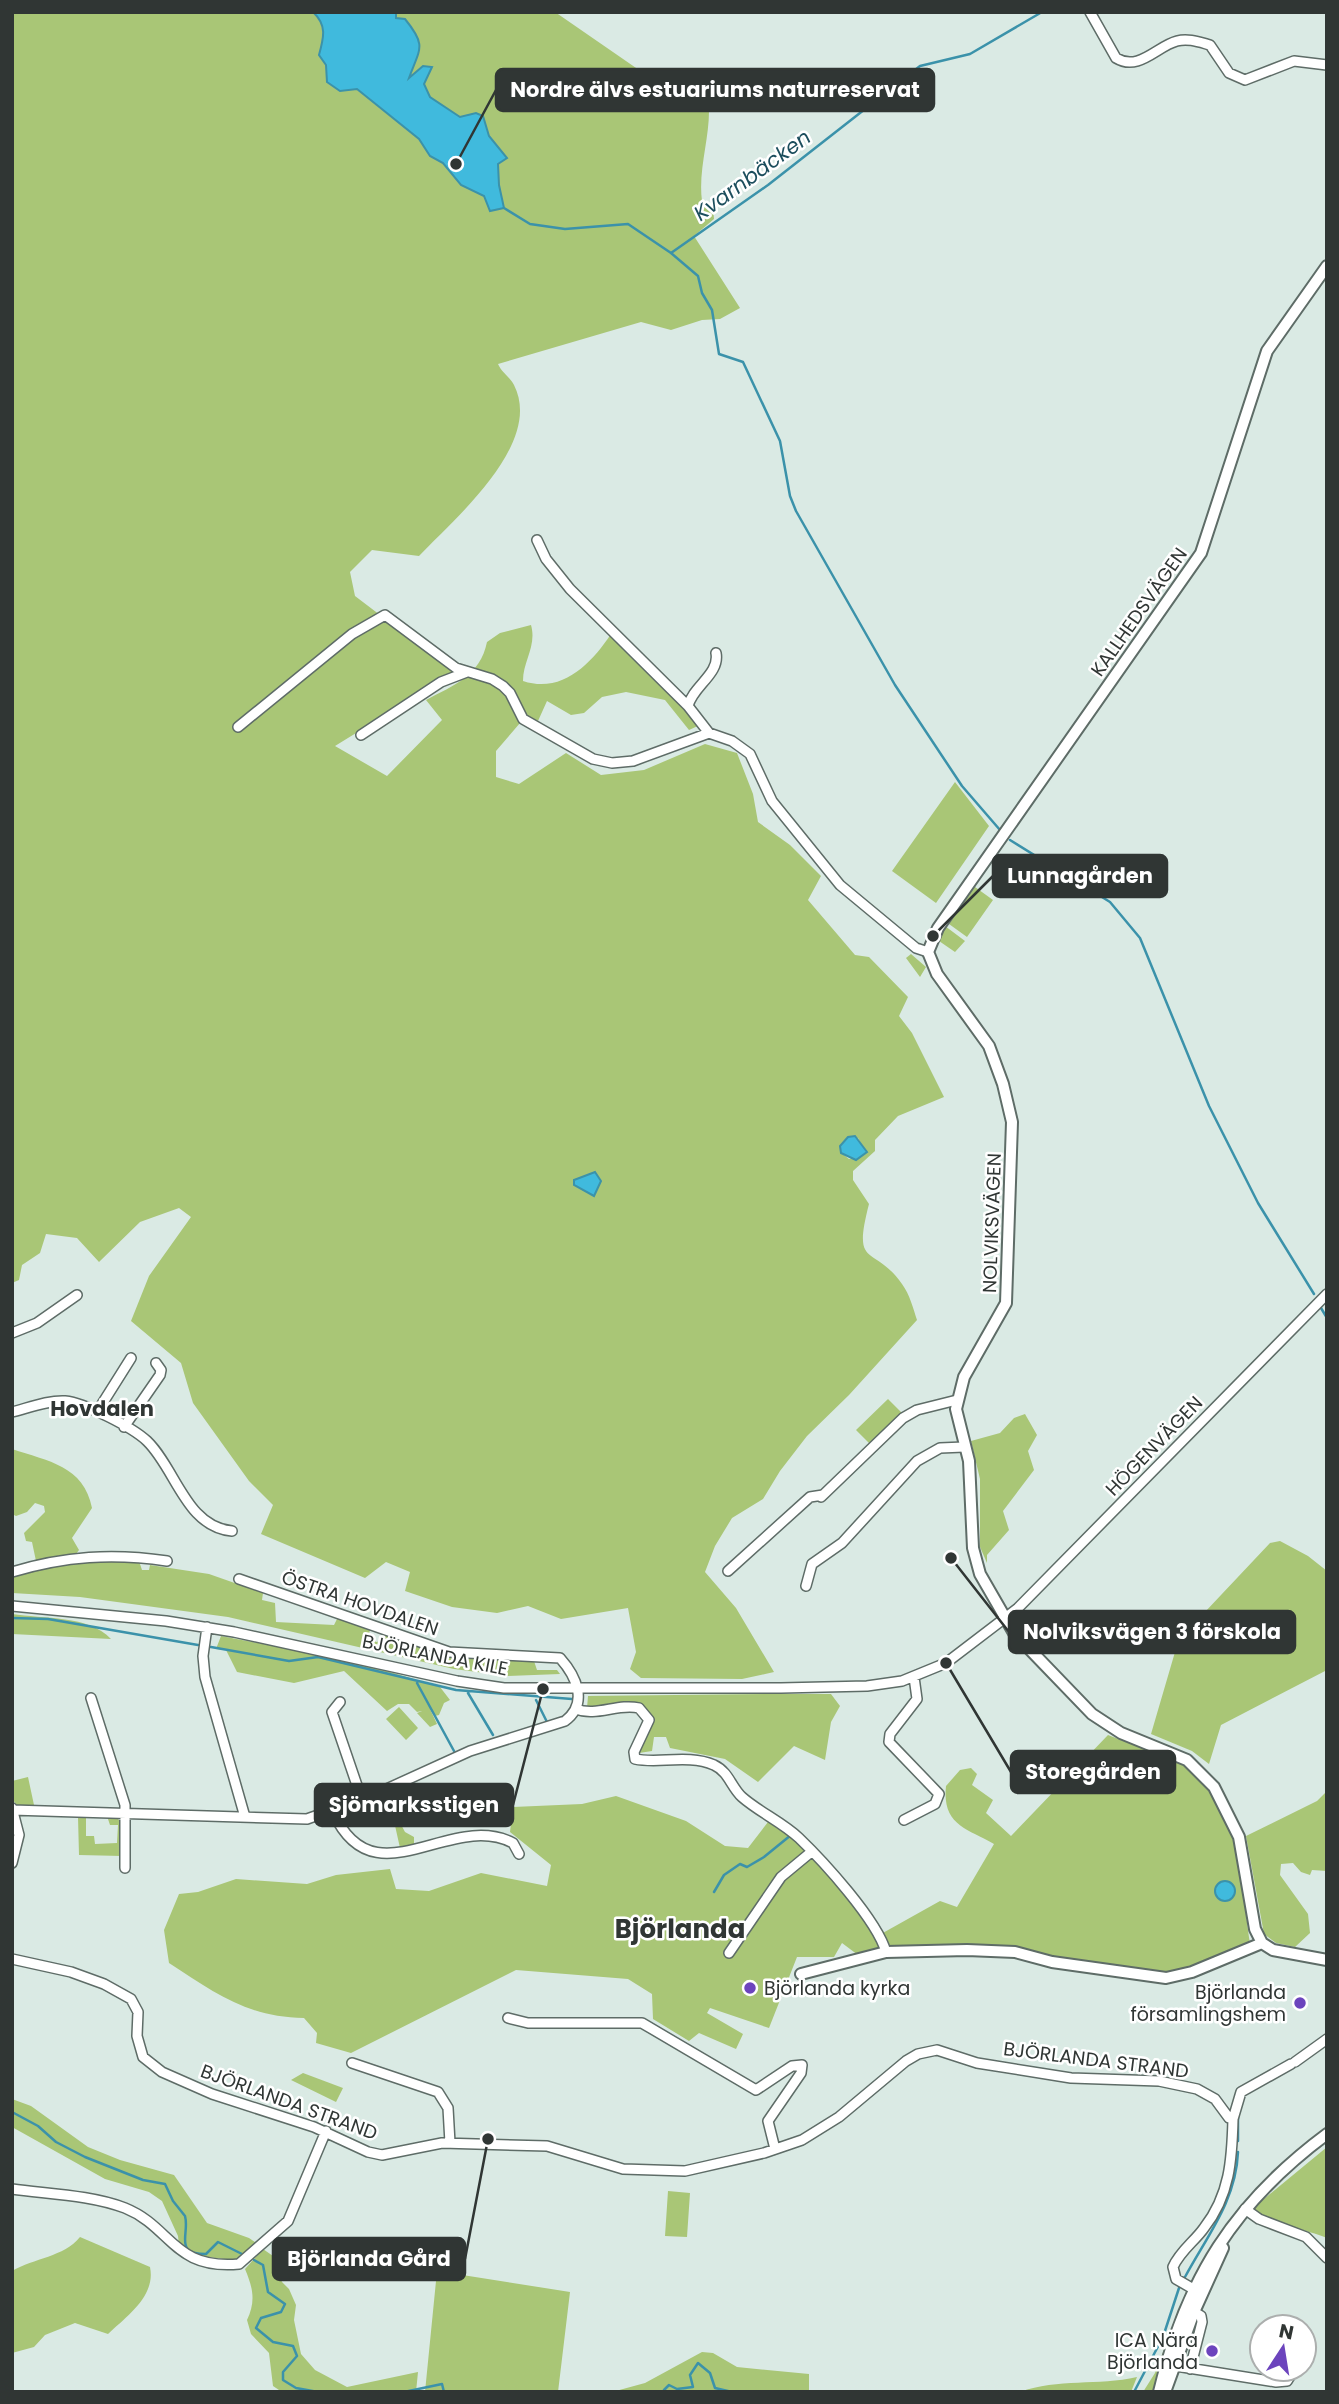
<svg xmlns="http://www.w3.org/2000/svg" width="1339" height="2404" viewBox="0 0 1339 2404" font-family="Poppins,sans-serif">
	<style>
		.green { fill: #a9c676; fill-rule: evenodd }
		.water { fill: #40badd; stroke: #3b92aa; stroke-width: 2 }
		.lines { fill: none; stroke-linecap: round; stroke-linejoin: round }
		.stream { stroke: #3b92aa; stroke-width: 2.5 }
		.minor-casing { stroke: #5e6c67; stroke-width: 12 }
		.tertiary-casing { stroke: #5e6c67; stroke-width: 14 }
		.minor { stroke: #fff; stroke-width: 9 }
		.tertiary { stroke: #fff; stroke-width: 10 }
		.poi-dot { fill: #6c44bd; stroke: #fff; stroke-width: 2.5 }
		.labels { text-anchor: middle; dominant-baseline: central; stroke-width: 5; stroke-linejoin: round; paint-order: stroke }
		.street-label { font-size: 19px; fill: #303634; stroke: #fff }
		.poi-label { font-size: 19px; fill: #303634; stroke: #fff; text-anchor: end }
		.water-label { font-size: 21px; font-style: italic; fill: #1c4e5d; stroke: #fff }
		.neighbourhood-label { font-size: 21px; font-weight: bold; fill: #303634; stroke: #fff }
		.district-label { font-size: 26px; font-weight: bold; fill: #303634; stroke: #fff }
		.leader { fill: none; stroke: #303634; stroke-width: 2.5 }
		.callout-dot { fill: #303634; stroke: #fff; stroke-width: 2.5 }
		.callout { fill: #303634; stroke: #303634; stroke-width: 2.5 }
		.callout-label { font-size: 21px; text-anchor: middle; font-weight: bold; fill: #fff }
	</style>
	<rect width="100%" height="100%" fill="#daeae4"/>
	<path class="green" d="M 12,12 L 555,12 L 681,99 L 709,111 C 709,141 698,171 702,201 L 713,207 L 714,219 L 694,236 L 740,308 L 720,319 L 702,320 L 671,330 L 641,322 L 498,364 C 502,373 511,378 514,385 C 544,444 454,519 419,556 L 372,550 L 350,572 L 355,596 L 455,672 L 335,746 L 387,776 L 442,720 L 426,700 C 454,685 480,676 487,642 L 500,633 L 531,625 C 537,646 523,661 523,681 C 562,694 591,664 611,634 L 700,725 L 689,730 L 665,700 L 626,692 L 602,697 L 584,713 L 571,715 L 547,701 L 538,721 L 526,716 L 496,751 L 496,777 L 519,784 L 566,753 L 601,775 L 644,770 L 705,744 L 737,753 L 753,794 L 758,822 L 790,845 L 821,876 L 808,900 L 855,955 L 869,957 L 908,997 L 899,1016 L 912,1033 L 944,1097 L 898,1116 L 875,1140 L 875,1151 L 853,1171 L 853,1180 L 869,1204 C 852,1270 873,1243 902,1284 C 910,1295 913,1308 917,1320 L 849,1395 L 807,1436 L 780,1471 L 763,1499 L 732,1518 L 715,1546 L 705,1572 L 736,1608 L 774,1672 L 742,1679 L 641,1678 L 630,1669 L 636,1652 L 628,1608 L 561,1619 L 528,1606 L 497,1613 L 452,1607 L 405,1591 L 410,1572 L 386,1562 L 365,1578 L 261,1534 L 273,1505 L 249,1481 L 193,1403 L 181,1363 L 131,1321 L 149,1276 L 191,1217 L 179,1208 L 140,1222 L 99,1262 L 77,1238 L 46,1234 L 40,1253 L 22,1265 L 19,1280 L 12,1283 ZM 858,1138 L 863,1148 L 862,1156 L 849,1159 L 844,1155 L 843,1145 Z
		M 955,782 L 989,826 L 936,903 L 892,871 Z
		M 975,887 L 993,900 L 967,937 L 949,924 Z
		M 945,926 L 965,941 L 955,952 L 939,941 Z
		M 911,954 L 926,967 L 920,977 L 906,958 Z
		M 888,1399 L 903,1414 L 871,1445 L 856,1430 Z
		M 1025,1414 L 1037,1435 L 1028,1451 L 1034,1470 L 1003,1511 L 1009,1530 L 987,1555 L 987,1563 L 980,1547 L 980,1479 L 971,1441 L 1000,1433 L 1014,1418 Z
		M 12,1449 C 48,1461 84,1466 92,1508 L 72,1538 L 79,1550 L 76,1554 L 36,1561 L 32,1542 L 26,1541 L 24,1533 L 45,1512 L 44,1506 L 35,1503 L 27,1512 L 16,1516 L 12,1514 Z
		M 1280,1541 L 1308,1556 L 1327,1571 L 1327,1670 L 1221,1725 L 1209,1764 L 1192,1751 L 1151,1734 L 1175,1652 L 1172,1647 L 1270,1543 Z
		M 138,1558 L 142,1570 L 149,1570 L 150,1565 L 209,1574 L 263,1593 L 262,1600 L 275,1603 L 276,1622 L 334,1625 L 339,1615 L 371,1626 L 369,1634 L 376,1642 L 382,1641 L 385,1632 L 432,1649 L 429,1658 L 442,1662 L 446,1653 L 472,1659 L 534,1661 L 537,1670 L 557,1670 L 560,1674 L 508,1676 L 454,1669 L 228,1617 L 80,1597 L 12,1593 L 12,1574 L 44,1564 Z
		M 12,1614 C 43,1619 89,1615 111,1639 L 12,1634 Z
		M 221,1636 L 357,1662 L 440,1687 L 450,1700 L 444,1703 L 439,1715 L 435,1716 L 430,1709 L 437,1724 L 430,1727 L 417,1713 L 422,1711 L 417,1712 L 409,1704 L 398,1704 L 387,1711 L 344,1671 L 294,1683 L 237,1672 L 226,1650 L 216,1649 Z
		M 770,1694 L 831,1694 L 840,1706 L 831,1722 L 825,1760 L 794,1746 L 758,1782 L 725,1759 L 670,1748 L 666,1737 L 654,1737 L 652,1751 L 639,1753 L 650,1726 L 650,1715 L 615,1704 L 587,1708 L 588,1696 Z
		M 399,1707 L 418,1728 L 406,1740 L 386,1719 Z
		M 1108,1735 C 1132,1745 1157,1751 1179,1763 C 1240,1794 1241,1884 1250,1943 L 1204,1964 L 1167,1976 L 1042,1957 L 894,1950 L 881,1934 L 940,1901 L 957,1907 L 994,1844 C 966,1828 942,1825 946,1786 L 960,1770 L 971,1768 L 977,1774 L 972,1785 L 993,1800 L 986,1813 L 1011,1836 Z
		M 28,1777 L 34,1805 L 17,1805 L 12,1799 L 12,1781 Z
		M 1327,1791 L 1327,1871 L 1312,1870 L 1310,1875 L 1301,1872 L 1293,1863 L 1281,1864 L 1280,1875 L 1308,1914 L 1310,1933 L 1295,1947 L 1276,1943 L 1264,1934 L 1246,1836 L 1317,1801 Z
		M 616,1796 L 686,1821 L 725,1846 L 748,1848 L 768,1822 L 792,1835 L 860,1909 L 882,1948 L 858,1955 L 842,1943 L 834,1957 L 797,1957 L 769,2028 L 710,2008 L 707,2013 L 743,2034 L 736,2049 L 699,2033 L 689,2041 L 653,2019 L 652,1994 L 628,1979 L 516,1970 L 351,2053 L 316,2043 L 317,2033 L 304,2018 C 247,2017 215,1993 169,1963 L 164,1930 L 179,1894 L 198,1892 L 236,1879 L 307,1884 L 336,1875 L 390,1869 L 396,1889 L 429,1891 L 481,1873 L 547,1886 L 551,1865 L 510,1832 L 513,1807 L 582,1804 Z
		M 78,1817 L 86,1817 L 86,1836 L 94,1836 L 95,1844 L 117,1843 L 118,1825 L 110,1825 L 108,1819 L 118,1819 L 123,1824 L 122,1856 L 79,1855 Z
		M 398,1819 L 405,1832 L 414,1837 L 414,1844 L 400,1848 L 394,1821 Z
		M 303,2073 L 343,2088 L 336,2102 L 291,2080 Z
		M 12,2099 L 31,2106 L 88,2147 L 120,2160 L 174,2175 L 207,2223 L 249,2238 L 258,2244 L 240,2261 L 200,2256 L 179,2245 L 178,2236 L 162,2201 L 149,2192 L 105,2179 L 12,2127 Z
		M 1327,2147 L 1327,2238 C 1307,2230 1267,2222 1253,2208 Z
		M 668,2191 L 690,2193 L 687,2237 L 665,2236 Z
		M 80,2237 L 150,2267 C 156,2296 127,2316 108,2334 L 75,2323 L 45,2335 L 34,2347 L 12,2353 L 12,2271 C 34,2258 64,2257 80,2237 Z
		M 263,2249 L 273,2256 L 282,2282 L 289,2289 L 296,2305 L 294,2320 L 301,2354 L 315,2370 L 347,2387 L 418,2372 L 416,2392 L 282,2392 L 273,2386 L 269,2353 L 251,2334 L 247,2320 C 256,2301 253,2288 245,2269 Z
		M 437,2271 L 570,2292 L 558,2392 L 425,2392 Z
		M 1186,2292 L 1187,2296 L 1156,2392 L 1143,2392 L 1155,2373 Z
		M 702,2352 L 713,2353 L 737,2367 L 809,2374 L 809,2390 L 840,2392 L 612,2392 L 645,2383 Z
		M 1137,2377 L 1131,2392 L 1020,2392 C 1058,2378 1098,2386 1137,2377 Z"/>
	<path class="water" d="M 313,12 L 396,12 L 396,18 L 405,19 C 427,46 420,48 409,78 L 423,66 L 432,67 L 424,84 L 430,97 L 460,117 L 476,113 L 483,116 L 489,136 L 507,158 L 498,164 L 499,185 L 504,208 L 490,211 L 484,196 L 461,185 L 443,163 L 430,156 L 419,139 L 357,89 L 340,91 L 327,82 L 326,65 L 319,55 C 324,37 327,25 313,12 Z
		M 855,1136 L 867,1152 L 856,1160 L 841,1153 L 840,1146 L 848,1137 Z
		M 595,1172 L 601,1181 L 594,1196 L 574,1185 L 574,1180 Z
		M1215 1891a10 10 0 1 1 20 0a10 10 0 1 1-20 0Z"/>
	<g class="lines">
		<path class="stream" d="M 504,208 L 530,224 L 565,229 L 628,224 L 671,253 L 768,185 L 920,66 L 970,54 L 1042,12
			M 671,253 L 698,276 L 702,293 L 712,310 L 719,354 L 743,362 L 780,441 L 790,496 L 796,511 L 895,685 L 962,786 L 1000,830
			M 1010,840 L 1110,902 L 1140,938 L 1209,1106 L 1258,1203 L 1314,1294
			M 1321,1308 L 1327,1318
			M 12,1618 L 48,1619 L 198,1645
			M 211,1647 L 289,1661 L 318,1657 L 456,1690 L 572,1699
			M 417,1683 L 454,1751
			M 468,1693 L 493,1735
			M 536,1700 L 547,1722
			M 714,1892 L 724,1875 L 740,1864 L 747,1867 L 764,1857 L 791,1835
			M 12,2112 L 38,2126 L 56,2142 L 85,2157 L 143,2180 L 165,2184 L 173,2201 L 185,2216 C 190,2234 173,2254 206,2254 L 218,2242 L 244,2255
			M 1238,2141 L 1238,2114
			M 254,2260 L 263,2265 L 268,2292 L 285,2304 L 281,2312 L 261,2318 L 256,2328 L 273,2342 L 293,2346 L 297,2356 L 283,2372 L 283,2380 L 296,2388 L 318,2392
			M 1185,2277 C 1207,2236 1236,2201 1238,2152
			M 664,2390 L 669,2385 L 677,2389 L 693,2387 L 690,2375 L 698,2363 L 710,2373 L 715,2388 L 732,2392
			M 404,2392 L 442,2384 L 444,2392
			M 1134,2392 L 1163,2337 L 1179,2288"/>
		<g class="minor-casing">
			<path id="minor" d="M 1090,12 L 1116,58 C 1139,72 1157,46 1177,41 C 1188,38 1199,42 1210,45 L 1229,73 L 1245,80 L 1294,61 L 1327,65
				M 537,540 L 546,559 L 570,589 L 688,706 L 709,733 L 732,741 L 750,754 L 772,801 L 840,885 L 916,948 L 928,952
				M 688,706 C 693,686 720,674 716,653
				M 238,727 L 352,634 L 385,615 L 456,668 L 492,679 L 503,686 L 510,693 L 523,719 L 593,759 L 612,763 L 633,761 L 709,733
				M 361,735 L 441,682 L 467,672
				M 12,1333 L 37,1323 L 77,1295
				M 12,1412 C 28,1408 49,1400 65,1401 C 85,1403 132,1427 147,1441 C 176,1469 186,1527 232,1531
				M 97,1412 L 131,1358
				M 124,1427 L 160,1375 L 161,1370 L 156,1363
				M 821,1497 L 903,1418 L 917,1410 L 957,1400
				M 728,1571 L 810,1497 L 823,1495
				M 12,1572 C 65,1556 113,1553 167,1561
				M 806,1586 L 812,1564 L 842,1543 L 917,1461 L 940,1448 L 964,1447
				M 12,1606 L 166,1621 L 234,1632 L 457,1681 L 504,1688 L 781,1688 L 867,1686 L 902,1681 L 946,1663 L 1018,1608 L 1327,1294
				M 207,1627 L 203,1656 L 205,1677 L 245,1817
				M 91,1698 L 125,1805 L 125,1868
				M 340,1702 L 332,1712 L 362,1800
				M 576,1709 C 596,1717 618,1703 639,1708 L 649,1720 L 634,1752 L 635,1759 C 658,1764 688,1754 714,1765 C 729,1772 731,1787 742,1797 C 759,1812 782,1822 799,1838 C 823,1861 877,1920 886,1952
				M 12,1808 L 19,1835 L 12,1863
				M 12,1810 L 307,1819 L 369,1797 L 470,1751 L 565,1721 C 589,1703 576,1676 560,1658 L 449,1652 L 239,1579
				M 333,1812 C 374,1903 450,1810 513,1843 L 519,1854
				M 904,1820 L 935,1804 L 939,1794 L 889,1742 L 890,1734 L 917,1699 L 914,1677
				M 729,1953 L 781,1877 L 810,1853
				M 12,1959 L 71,1972 L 104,1984 L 131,1999 L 138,2012 L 137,2036 L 143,2057 L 162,2072 L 212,2094 L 314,2127 L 368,2152 L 382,2155 L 442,2143 L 547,2146 L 623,2169 L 685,2171 L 764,2153 L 802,2140 L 839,2117 L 906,2061 L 918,2054 L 937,2050 L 977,2063 L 1071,2078 L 1159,2081 L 1197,2089 L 1215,2099 L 1229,2118 L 1233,2119 C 1232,2159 1230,2195 1204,2228 C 1195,2241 1180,2251 1173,2267 L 1176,2279 L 1195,2290
				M 508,2018 L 528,2023 L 642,2023 L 756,2090 L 792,2066 L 802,2065 L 801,2073 L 768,2121 L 775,2149
				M 1295,2062 L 1327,2039
				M 352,2063 L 438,2092 L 448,2108 L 450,2143
				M 1233,2119 L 1241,2092 L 1291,2064
				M 12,2189 C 48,2194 91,2195 125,2208 C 172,2227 173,2270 239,2264 L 288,2221 L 326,2131
				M 1245,2209 L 1259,2219 L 1306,2237 L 1327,2258
				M 1176,2366 L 1276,2382 L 1287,2381 L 1292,2373
				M 1190,2369 L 1202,2322 L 1201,2316 L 1194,2312"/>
		</g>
		<g class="tertiary-casing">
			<path id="tertiary" d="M 1327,266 L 1267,351 L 1201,553 L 938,928 L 928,952 L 937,974 L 989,1046 L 1003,1084 L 1012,1122 L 1006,1303 L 964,1377 L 956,1409 L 969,1461 L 973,1548 L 980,1574 L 1014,1633 L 1092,1714 L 1121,1733 L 1187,1760 L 1214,1787 L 1239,1837 L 1255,1929 L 1262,1943 L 1273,1950 L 1327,1960
				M 801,1974 L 886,1952 L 967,1950 L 1015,1952 L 1052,1962 L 1166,1978 L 1192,1972 L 1262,1943
				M 1159,2392 C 1186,2279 1234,2203 1327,2134
				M 1165,2392 L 1194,2312 L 1223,2248"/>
		</g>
		<use href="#minor" class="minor"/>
		<use href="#tertiary" class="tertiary"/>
	</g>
	<g class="poi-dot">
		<circle cx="750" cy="1988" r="7"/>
		<circle cx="1300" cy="2003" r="7"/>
		<circle cx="1212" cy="2351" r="7"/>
	</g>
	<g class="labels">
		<g class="street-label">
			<text transform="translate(1139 612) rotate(-55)">KALLHEDSVÄGEN</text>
			<text transform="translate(992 1223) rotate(-88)">NOLVIKSVÄGEN</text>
			<text transform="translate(1154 1446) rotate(-46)">HÖGENVÄGEN</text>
			<text transform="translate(360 1603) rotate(19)">ÖSTRA HOVDALEN</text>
			<text transform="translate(435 1655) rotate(11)">BJÖRLANDA KILE</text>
			<text transform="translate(1096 2060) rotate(7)">BJÖRLANDA STRAND</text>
			<text transform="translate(289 2102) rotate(20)">BJÖRLANDA STRAND</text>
		</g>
		<g class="poi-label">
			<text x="764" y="1988" text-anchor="start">Björlanda kyrka</text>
			<text x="1286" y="1992">Björlanda<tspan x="1286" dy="22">församlingshem</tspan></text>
			<text x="1198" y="2340">ICA Nära<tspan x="1198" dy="22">Björlanda</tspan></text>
		</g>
		<g class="water-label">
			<text transform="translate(752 175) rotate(-36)">Kvarnbäcken</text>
		</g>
		<g class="neighbourhood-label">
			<text x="102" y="1408">Hovdalen</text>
		</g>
		<g class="district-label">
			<text x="680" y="1929">Björlanda</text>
		</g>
	</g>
	<path class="leader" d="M456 164L496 90M933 936L993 876M951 1558L1009 1632M946 1663L1011 1772M543 1689L513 1805M488 2139L465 2259"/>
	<g class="callout-dot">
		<circle cx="456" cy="164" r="7"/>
		<circle cx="933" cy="936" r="7"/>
		<circle cx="951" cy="1558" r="7"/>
		<circle cx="946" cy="1663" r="7"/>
		<circle cx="543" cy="1689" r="7"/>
		<circle cx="488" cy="2139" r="7"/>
	</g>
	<g class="callout">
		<rect x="496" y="69" width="438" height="42" rx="7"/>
		<rect x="993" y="855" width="174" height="42" rx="7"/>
		<rect x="1009" y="1611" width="286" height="42" rx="7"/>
		<rect x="1011" y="1751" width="164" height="42" rx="7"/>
		<rect x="315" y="1784" width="198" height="42" rx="7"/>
		<rect x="273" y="2238" width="192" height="42" rx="7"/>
	</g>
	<g class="callout-label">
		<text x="715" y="97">Nordre älvs estuariums naturreservat</text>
		<text x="1080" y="883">Lunnagården</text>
		<text x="1152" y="1639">Nolviksvägen 3 förskola</text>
		<text x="1093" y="1779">Storegården</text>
		<text x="414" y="1812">Sjömarksstigen</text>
		<text x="369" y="2266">Björlanda Gård</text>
	</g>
	<rect width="1339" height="2404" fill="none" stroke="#303634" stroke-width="28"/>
	<g transform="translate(1283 2348) rotate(12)"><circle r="33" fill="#ffffff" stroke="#acafae" stroke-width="2"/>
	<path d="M0-5L12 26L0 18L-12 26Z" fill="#6c44bd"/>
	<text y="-10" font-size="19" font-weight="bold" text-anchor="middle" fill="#303634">N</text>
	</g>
</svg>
